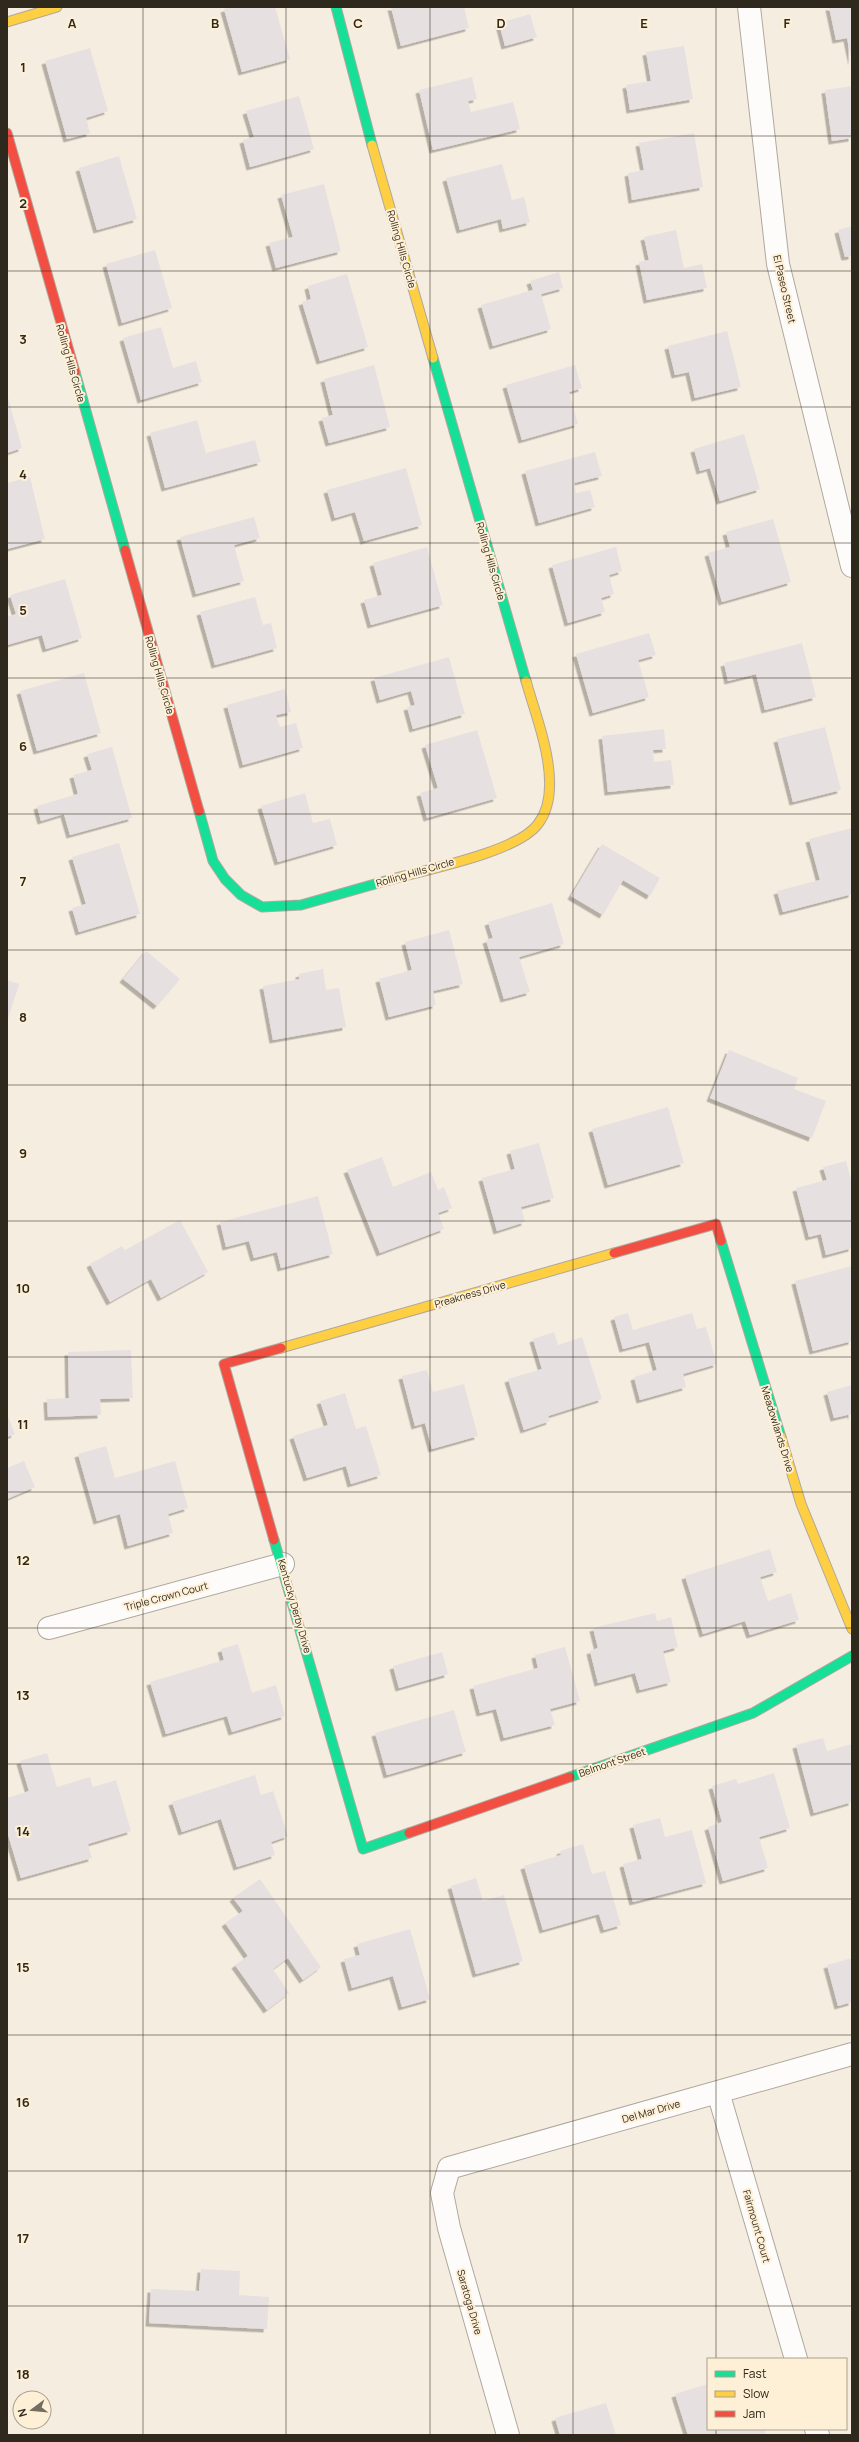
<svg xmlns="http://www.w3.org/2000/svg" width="859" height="2442" viewBox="0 0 859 2442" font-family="Manrope,sans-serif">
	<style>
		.building { fill: #e7e0e1; filter: url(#shadow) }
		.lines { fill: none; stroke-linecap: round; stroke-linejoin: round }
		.street-casing { stroke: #afa89d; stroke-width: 24 }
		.fast-casing { stroke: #afa89d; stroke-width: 11 }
		.slow-casing { stroke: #afa89d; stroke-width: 11 }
		.jam-casing { stroke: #afa89d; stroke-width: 11 }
		.street { stroke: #fefcfa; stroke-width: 22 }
		.fast { stroke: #16e098; stroke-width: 9 }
		.slow { stroke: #ffcf43; stroke-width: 9 }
		.jam { stroke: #f24e42; stroke-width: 9 }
		.grid { fill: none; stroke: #2f281c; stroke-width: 1; stroke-opacity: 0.55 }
		.labels { text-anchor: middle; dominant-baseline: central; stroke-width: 4; stroke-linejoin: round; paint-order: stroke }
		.street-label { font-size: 10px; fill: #2f281c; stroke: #fef0d7 }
		.grid-label { font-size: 13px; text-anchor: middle; font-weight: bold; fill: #2f281c; stroke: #fef0d7; stroke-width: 4; stroke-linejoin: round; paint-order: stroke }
	</style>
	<defs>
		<filter id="shadow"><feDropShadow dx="-3.5" dy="3.5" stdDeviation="0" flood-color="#0004"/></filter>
	</defs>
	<rect width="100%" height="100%" fill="#f5ede0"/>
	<path class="building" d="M 231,7 L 275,7 L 290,59 L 242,72 L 224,9 Z
		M 391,7 L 464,7 L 469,28 L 401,46 Z
		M 829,7 L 852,7 L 852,62 L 847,38 L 836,40 Z
		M 530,14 L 537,37 L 505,46 L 499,23 Z
		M 684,46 L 693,99 L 630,110 L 626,85 L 651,81 L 646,52 Z
		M 90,48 L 108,111 L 86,118 L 90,133 L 67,139 L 45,61 Z
		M 472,77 L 477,99 L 468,101 L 471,112 L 513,102 L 520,129 L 433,150 L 419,90 Z
		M 852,86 L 852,138 L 832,141 L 825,90 Z
		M 299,96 L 314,149 L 250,167 L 243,140 L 254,137 L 246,111 Z
		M 694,133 L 703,187 L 632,200 L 628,173 L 644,170 L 639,143 Z
		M 119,156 L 137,219 L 97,230 L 79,168 Z
		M 502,164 L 512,200 L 524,197 L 530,222 L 503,229 L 501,219 L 460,230 L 446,178 Z
		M 324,184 L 341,251 L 276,268 L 269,243 L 293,237 L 281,195 Z
		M 852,226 L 852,256 L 845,257 L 838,230 Z
		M 676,230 L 684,268 L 702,264 L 707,288 L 647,300 L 639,262 L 649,260 L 644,237 Z
		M 155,250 L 172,308 L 122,323 L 106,264 Z
		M 559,272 L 563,288 L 541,294 L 551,329 L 493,346 L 481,305 L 533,290 L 530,281 Z
		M 347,274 L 368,347 L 320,361 L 302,302 L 311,299 L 308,286 Z
		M 161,327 L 173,368 L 196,361 L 202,382 L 141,400 L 123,338 Z
		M 727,331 L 741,387 L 695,398 L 689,372 L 675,375 L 668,346 Z
		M 374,365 L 390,427 L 329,443 L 322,418 L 333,415 L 324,379 Z
		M 575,365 L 582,388 L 569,392 L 578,424 L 522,440 L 506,385 Z
		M 7,394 L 22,448 L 7,453 Z
		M 197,420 L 206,453 L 255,440 L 261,462 L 165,488 L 150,433 Z
		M 744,434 L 760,489 L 720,501 L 710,468 L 700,471 L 694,449 Z
		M 595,452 L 602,476 L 574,483 L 576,493 L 590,490 L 595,507 L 539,523 L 525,471 Z
		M 406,468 L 422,525 L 364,541 L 355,512 L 335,518 L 327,490 Z
		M 30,477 L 45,539 L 7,549 L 7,483 Z
		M 254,517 L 260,538 L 234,545 L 244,581 L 196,594 L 180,537 Z
		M 773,519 L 791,582 L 722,602 L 708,553 L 730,547 L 726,532 Z
		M 427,547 L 443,605 L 371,625 L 364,600 L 382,595 L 373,563 Z
		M 616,547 L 622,571 L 609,575 L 614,594 L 601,598 L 605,612 L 568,623 L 552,565 Z
		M 65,579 L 82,638 L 46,649 L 42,635 L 7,645 L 7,617 L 16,614 L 10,595 Z
		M 255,597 L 263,625 L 271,623 L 277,648 L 215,665 L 200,612 Z
		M 649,633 L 656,655 L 638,660 L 649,697 L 593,713 L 576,654 Z
		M 802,643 L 816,697 L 765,710 L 756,674 L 728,681 L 724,663 Z
		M 449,657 L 465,714 L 413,729 L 407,707 L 415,705 L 411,691 L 380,700 L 374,678 Z
		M 84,673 L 101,733 L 37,751 L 20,691 Z
		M 285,689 L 291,712 L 276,715 L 280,727 L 296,723 L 303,748 L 243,765 L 227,705 Z
		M 825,727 L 841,790 L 793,802 L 777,739 Z
		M 664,729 L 666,749 L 653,750 L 654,762 L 671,760 L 674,785 L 608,792 L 602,736 Z
		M 477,730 L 497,798 L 427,818 L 420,793 L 438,788 L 425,745 Z
		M 112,747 L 132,818 L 70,835 L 64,814 L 41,821 L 37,806 L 78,794 L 73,775 L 92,770 L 87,754 Z
		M 305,793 L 313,823 L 330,819 L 337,845 L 278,862 L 261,806 Z
		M 852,828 L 852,894 L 783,912 L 777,891 L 820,880 L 809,839 Z
		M 119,843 L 140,914 L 79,932 L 72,908 L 86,904 L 72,857 Z
		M 602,844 L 660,878 L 650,896 L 623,880 L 603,915 L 571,896 Z
		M 552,903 L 564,944 L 519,957 L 530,992 L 504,999 L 486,940 L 493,938 L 488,922 Z
		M 449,930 L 463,984 L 433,991 L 436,1005 L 389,1017 L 379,979 L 412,970 L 405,942 Z
		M 146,951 L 180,979 L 157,1006 L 123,979 Z
		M 323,969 L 326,990 L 339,988 L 346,1027 L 273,1040 L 263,986 L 299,979 L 299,974 Z
		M 7,980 L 19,984 L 7,1022 Z
		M 729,1050 L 798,1078 L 794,1089 L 826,1101 L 812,1138 L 710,1098 Z
		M 668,1107 L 684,1163 L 608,1185 L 592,1129 Z
		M 539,1143 L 554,1198 L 521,1207 L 525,1222 L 497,1231 L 482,1178 L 515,1169 L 510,1151 Z
		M 382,1157 L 393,1187 L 431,1172 L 438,1190 L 444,1187 L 452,1208 L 438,1213 L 444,1229 L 380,1253 L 347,1170 Z
		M 846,1161 L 852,1183 L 852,1248 L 826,1255 L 821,1234 L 809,1237 L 796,1188 L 827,1180 L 823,1167 Z
		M 318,1196 L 333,1254 L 281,1268 L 277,1252 L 254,1258 L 249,1241 L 226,1247 L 220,1222 Z
		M 180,1220 L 208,1272 L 161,1298 L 151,1279 L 110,1302 L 90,1264 L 122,1246 L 125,1250 Z
		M 852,1266 L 852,1341 L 813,1351 L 795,1281 Z
		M 628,1313 L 633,1330 L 692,1313 L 697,1329 L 706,1327 L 717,1364 L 683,1374 L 686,1387 L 640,1400 L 634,1377 L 657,1370 L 649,1342 L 623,1349 L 614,1317 Z
		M 554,1332 L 558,1345 L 582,1337 L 602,1399 L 548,1416 L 550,1421 L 524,1430 L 508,1379 L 542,1369 L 533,1339 Z
		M 131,1350 L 133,1398 L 100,1399 L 101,1415 L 48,1417 L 47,1399 L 69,1398 L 68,1352 Z
		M 427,1370 L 433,1392 L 464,1384 L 478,1436 L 432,1449 L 425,1423 L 415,1426 L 402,1376 Z
		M 852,1385 L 852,1417 L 851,1414 L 834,1418 L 827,1392 Z
		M 345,1393 L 356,1429 L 366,1426 L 381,1475 L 351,1484 L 346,1466 L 307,1478 L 293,1436 L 328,1425 L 320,1401 Z
		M 7,1414 L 15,1434 L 7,1437 Z
		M 106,1446 L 115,1478 L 175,1461 L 188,1508 L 168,1514 L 173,1533 L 128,1546 L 120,1514 L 97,1521 L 78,1454 Z
		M 24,1461 L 35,1487 L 7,1499 L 7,1468 Z
		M 770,1549 L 777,1572 L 760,1577 L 768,1601 L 791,1593 L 799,1620 L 750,1635 L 745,1621 L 703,1634 L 685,1576 Z
		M 655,1613 L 657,1621 L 671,1617 L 678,1647 L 663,1651 L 671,1682 L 640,1690 L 635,1673 L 598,1683 L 590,1651 L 598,1648 L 593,1628 Z
		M 238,1644 L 252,1693 L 276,1685 L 285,1716 L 232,1732 L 227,1716 L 166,1734 L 150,1682 L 224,1660 L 221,1649 Z
		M 565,1647 L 580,1701 L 550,1709 L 555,1725 L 504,1738 L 496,1709 L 480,1713 L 473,1686 L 538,1668 L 535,1655 Z
		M 442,1652 L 448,1674 L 399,1688 L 393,1666 Z
		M 454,1710 L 466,1752 L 387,1775 L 375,1733 Z
		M 823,1738 L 827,1751 L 852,1744 L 852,1802 L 814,1813 L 796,1745 Z
		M 47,1753 L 57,1787 L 90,1777 L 93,1787 L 116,1780 L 131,1831 L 88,1844 L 92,1858 L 21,1878 L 7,1831 L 7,1798 L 29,1791 L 20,1761 Z
		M 774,1773 L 790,1828 L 759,1837 L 768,1868 L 723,1881 L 708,1827 L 722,1822 L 712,1786 L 736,1779 L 738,1784 Z
		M 255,1775 L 261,1795 L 273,1791 L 288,1836 L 271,1842 L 275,1855 L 237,1867 L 221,1819 L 182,1832 L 172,1802 Z
		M 660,1818 L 665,1837 L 692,1830 L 706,1883 L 633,1902 L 623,1864 L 642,1859 L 633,1825 Z
		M 583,1844 L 592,1874 L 605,1871 L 621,1925 L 604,1930 L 599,1914 L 543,1930 L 524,1866 L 561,1855 L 560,1851 Z
		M 476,1878 L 483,1901 L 504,1895 L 523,1961 L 476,1974 L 451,1886 Z
		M 260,1879 L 321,1967 L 303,1980 L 288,1958 L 273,1969 L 289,1993 L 267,2010 L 235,1965 L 248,1956 L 225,1923 L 243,1911 L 233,1898 Z
		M 410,1929 L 430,1999 L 402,2007 L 393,1976 L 352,1988 L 344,1959 L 360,1955 L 357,1944 Z
		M 852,1958 L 852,2002 L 838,2006 L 827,1965 Z
		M 201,2269 L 240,2271 L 239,2295 L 269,2297 L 267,2329 L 149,2323 L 151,2289 L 199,2291 Z
		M 708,2384 L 708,2429 L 764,2429 L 766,2435 L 688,2435 L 675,2394 Z
		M 606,2403 L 616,2435 L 560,2435 L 555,2418 Z"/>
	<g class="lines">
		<g class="street-casing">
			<path id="street" d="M 749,7 L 778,264 L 852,566
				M 49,1628 L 283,1564
				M 718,2092 L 796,2359
				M 816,2429 L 818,2435
				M 508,2435 L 449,2228 L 442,2193 L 449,2168 L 852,2054"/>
		</g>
		<g class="fast-casing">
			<path id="fast" d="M 336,7 L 372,145
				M 433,358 L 526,681
				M 75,372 L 125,550
				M 199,811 L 213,861 L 225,879 L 241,895 L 262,907 L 301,905 L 389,880
				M 721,1241 L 781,1437
				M 274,1540 L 363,1849 L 409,1833
				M 570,1777 L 753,1713 L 852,1656"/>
		</g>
		<g class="slow-casing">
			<path id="slow" d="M 7,22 L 57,7
				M 372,145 L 433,358
				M 389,880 C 424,870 518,852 538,824 C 552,806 551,779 547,757 C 543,732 533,706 526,681
				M 281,1348 L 614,1253
				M 781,1437 L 801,1504 L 852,1629"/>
		</g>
		<g class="jam-casing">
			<path id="jam" d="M 7,133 L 75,372
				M 125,550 L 199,811
				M 614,1253 L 716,1224 L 721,1241
				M 274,1540 L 224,1364 L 281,1348
				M 409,1833 L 570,1777"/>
		</g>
		<use href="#street" class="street"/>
		<use href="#fast" class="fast"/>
		<use href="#slow" class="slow"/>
		<use href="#jam" class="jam"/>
	</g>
	<path class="grid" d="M 143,7 L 143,2435M 286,7 L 286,2435M 430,7 L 430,2435M 573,7 L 573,2435M 716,7 L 716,2359M 7,136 L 852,136M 7,271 L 852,271M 7,407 L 852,407M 7,543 L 852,543M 7,678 L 852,678M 7,814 L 852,814M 7,950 L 852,950M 7,1085 L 852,1085M 7,1221 L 852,1221M 7,1357 L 852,1357M 7,1492 L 852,1492M 7,1628 L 852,1628M 7,1764 L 852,1764M 7,1899 L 852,1899M 7,2035 L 852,2035M 7,2171 L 852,2171M 7,2306 L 852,2306M 716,2429 L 716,2435"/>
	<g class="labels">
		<g class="street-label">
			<text transform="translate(402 249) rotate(74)">Rolling Hills Circle</text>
			<text transform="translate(785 289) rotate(77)">El Paseo Street</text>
			<text transform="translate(71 363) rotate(74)">Rolling Hills Circle</text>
			<text transform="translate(491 561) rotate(74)">Rolling Hills Circle</text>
			<text transform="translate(160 675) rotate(74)">Rolling Hills Circle</text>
			<text transform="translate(415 872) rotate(-16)">Rolling Hills Circle</text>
			<text transform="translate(470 1294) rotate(-16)">Preakness Drive</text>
			<text transform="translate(778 1429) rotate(73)">Meadowlands Drive</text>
			<text transform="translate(166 1596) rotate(-15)">Triple Crown Court</text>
			<text transform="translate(295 1606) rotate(74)">Kentucky Derby Drive</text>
			<text transform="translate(612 1762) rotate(-19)">Belmont Street</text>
			<text transform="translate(651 2111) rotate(-16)">Del Mar Drive</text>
			<text transform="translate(757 2226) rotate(74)">Fairmount Court</text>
			<text transform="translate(470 2302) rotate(74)">Saratoga Drive</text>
		</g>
	</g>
	<g class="grid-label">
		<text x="72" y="28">A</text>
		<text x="215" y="28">B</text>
		<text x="358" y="28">C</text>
		<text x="501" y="28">D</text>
		<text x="644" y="28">E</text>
		<text x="787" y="28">F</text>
		<text x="23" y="72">1</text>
		<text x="23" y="208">2</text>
		<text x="23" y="344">3</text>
		<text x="23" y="479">4</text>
		<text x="23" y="615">5</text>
		<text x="23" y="751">6</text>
		<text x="23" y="886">7</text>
		<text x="23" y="1022">8</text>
		<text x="23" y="1158">9</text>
		<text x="23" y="1293">10</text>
		<text x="23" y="1429">11</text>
		<text x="23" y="1565">12</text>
		<text x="23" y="1700">13</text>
		<text x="23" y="1836">14</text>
		<text x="23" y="1972">15</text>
		<text x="23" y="2107">16</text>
		<text x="23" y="2243">17</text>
		<text x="23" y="2379">18</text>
	</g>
	<rect width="859" height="2442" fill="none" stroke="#2f281c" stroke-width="16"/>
	<rect x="707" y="2358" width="140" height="72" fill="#fef0d7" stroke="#aba08c"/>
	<rect x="715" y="2371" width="20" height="6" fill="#16e098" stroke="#aba08c"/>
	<text x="743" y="2378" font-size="12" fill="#2f281c">Fast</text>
	<rect x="715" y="2391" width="20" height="6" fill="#ffcf43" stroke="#aba08c"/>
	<text x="743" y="2398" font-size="12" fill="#2f281c">Slow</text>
	<rect x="715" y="2411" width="20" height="6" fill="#f24e42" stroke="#aba08c"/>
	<text x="743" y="2418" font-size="12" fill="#2f281c">Jam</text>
	<g transform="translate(32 2410) rotate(254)"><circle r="19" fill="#fef0d7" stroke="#aba08c"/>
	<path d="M0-3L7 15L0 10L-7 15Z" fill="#746d61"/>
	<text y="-6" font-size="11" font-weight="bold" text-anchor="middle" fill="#2f281c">N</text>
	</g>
</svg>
